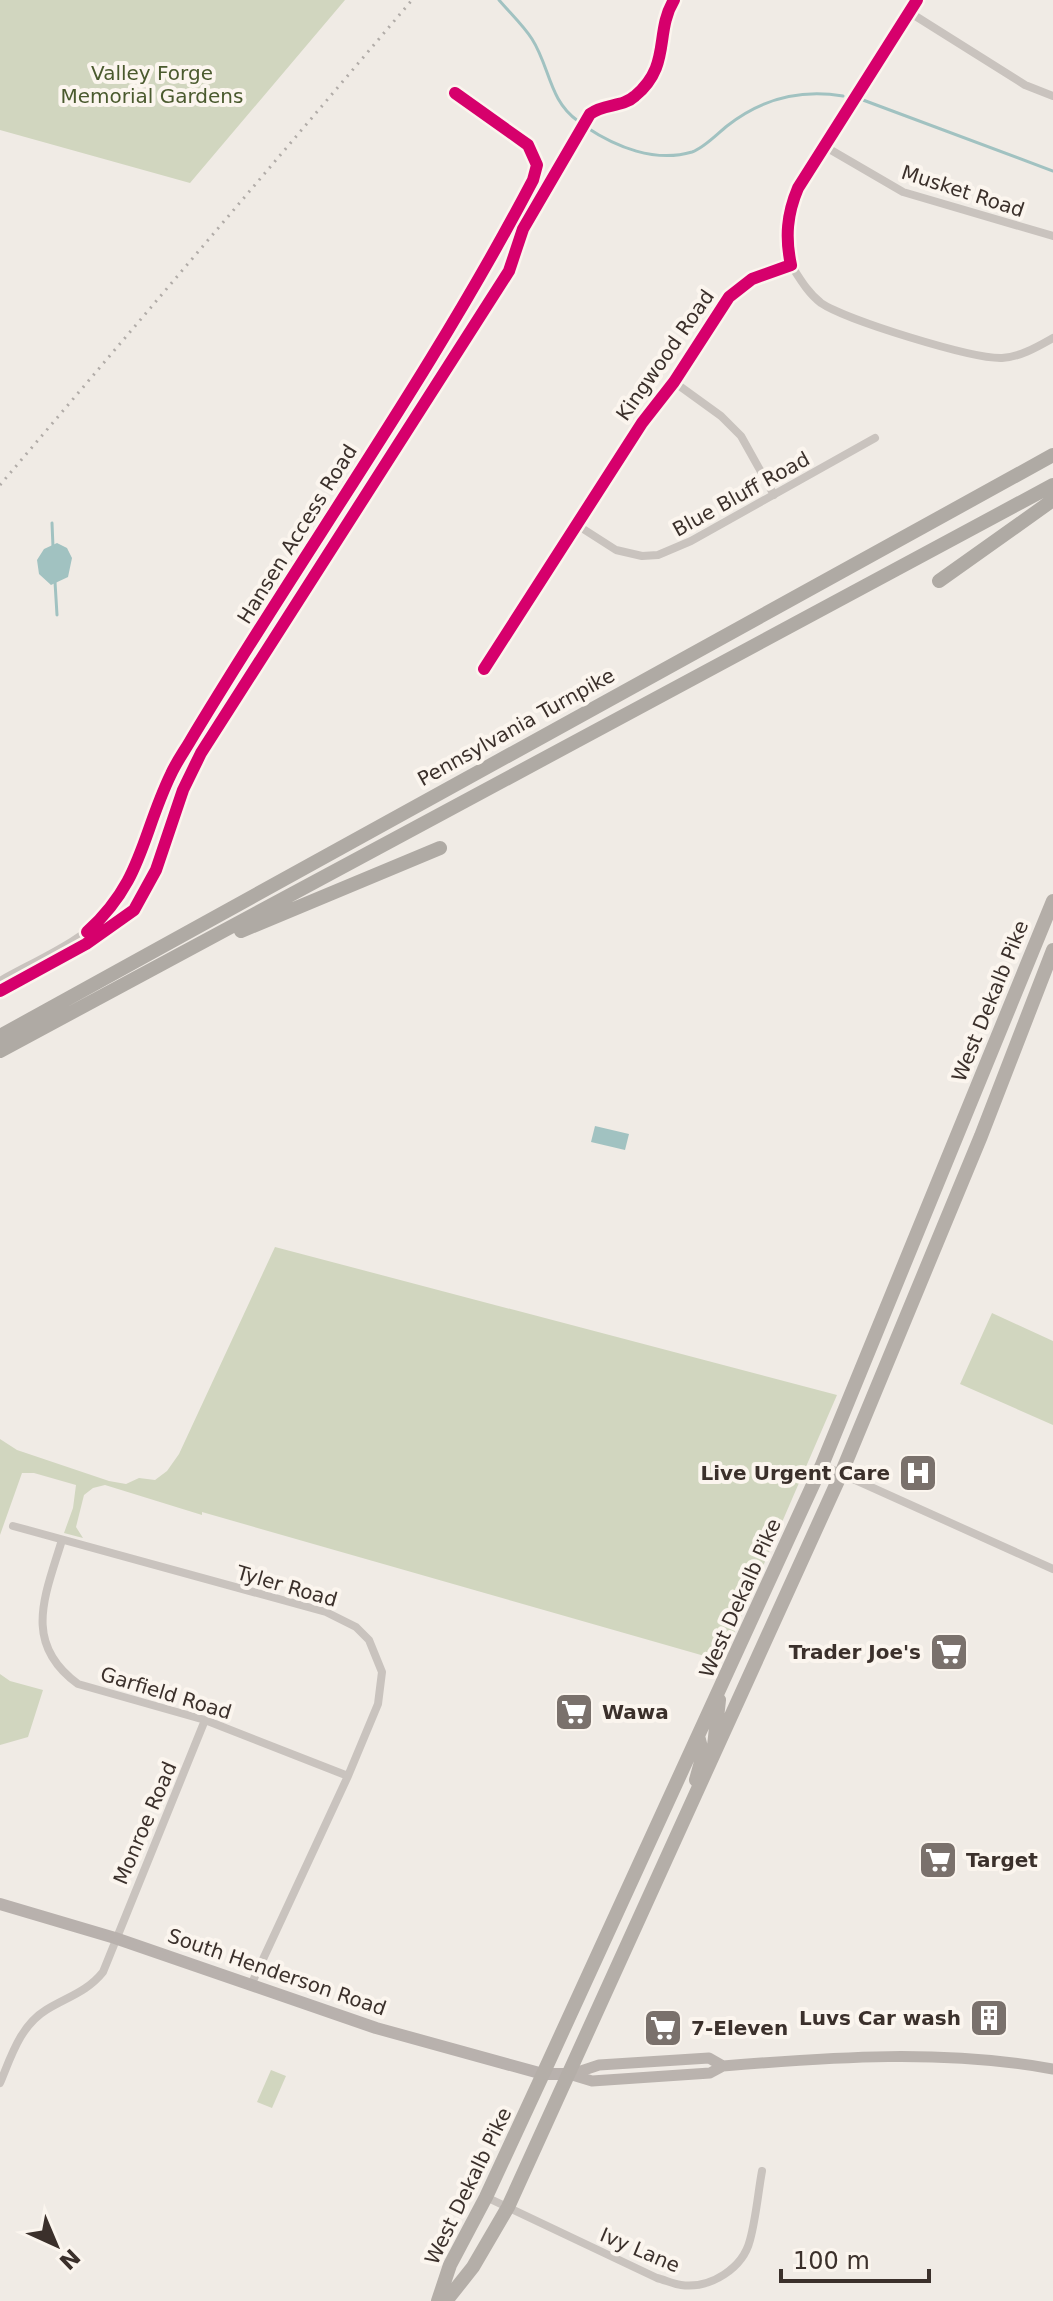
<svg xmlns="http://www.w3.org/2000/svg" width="1053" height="2301" viewBox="0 0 1053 2301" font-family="'DejaVu Sans',sans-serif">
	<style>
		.green { fill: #d1d6bf }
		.water { fill: #a1c2c1 }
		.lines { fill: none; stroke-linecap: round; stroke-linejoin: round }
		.stream { stroke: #a1c2c1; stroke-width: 3 }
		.minor { stroke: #c9c3be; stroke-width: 8 }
		.secondary { stroke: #bab3ae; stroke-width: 11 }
		.primary { stroke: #b8b1ad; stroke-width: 12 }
		.trunk { stroke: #b4aea8; stroke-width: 14 }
		.motorway { stroke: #afaaa4; stroke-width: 14 }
		.rail { stroke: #b1aca8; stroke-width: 3; stroke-dasharray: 2 6; stroke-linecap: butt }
		.cycleway-casing { stroke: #fbf5ee; stroke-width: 17 }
		.cycleway { stroke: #d6006c; stroke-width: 12 }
		.labels { text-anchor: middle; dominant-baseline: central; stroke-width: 8; stroke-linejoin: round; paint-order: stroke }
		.park-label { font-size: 20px; fill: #4a5a2e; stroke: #fbf5ee }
		.street-label { font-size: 20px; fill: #3b302b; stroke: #fbf5ee }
		.poi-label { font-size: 20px; font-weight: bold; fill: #3b302b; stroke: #fbf5ee; text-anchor: end }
	</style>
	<rect width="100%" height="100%" fill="#f0ebe5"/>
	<path class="green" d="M 0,0 L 345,0 L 190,183 L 0,130 Z
		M 275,1247 L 837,1395 L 722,1661 L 202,1512 L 202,1515 L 105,1485 L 93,1488 L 84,1495 L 76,1527 L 83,1538 L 64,1533 L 73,1508 L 76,1485 L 34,1473 L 22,1473 L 0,1535 L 0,1439 L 17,1450 L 109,1481 L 126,1484 L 139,1478 L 155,1480 L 167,1471 L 179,1454 Z
		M 992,1313 L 1053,1341 L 1053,1425 L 960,1384 Z
		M 0,1674 L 10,1681 L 43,1690 L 28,1737 L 0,1745 Z
		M 271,2070 L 286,2076 L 272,2108 L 257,2102 Z"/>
	<path class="water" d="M 57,543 L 67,548 L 72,558 L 68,577 L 51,585 L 39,574 L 37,560 L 44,549 Z
		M 595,1126 L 629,1134 L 625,1150 L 591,1142 Z"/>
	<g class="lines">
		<path class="stream" d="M 499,0 C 510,13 523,25 532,39 C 550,67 549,101 578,121
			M 863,100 L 1053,171
			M 586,127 C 616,147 655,163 692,152 C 704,148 717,134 727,126 C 761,99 800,89 843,96
			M 52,523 L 53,547
			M 55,582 L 57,615"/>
		<path class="minor" d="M 909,12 L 1025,85 L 1053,96
			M 824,146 L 903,192 L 1053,236
			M 791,265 C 800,279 808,293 821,303 C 846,320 972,359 1002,358 C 1020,357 1037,347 1053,338
			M 674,382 L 721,416 L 741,436 L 774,495
			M 577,525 L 616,550 L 642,556 L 658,555 L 691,541 L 875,438
			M 484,669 L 642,423 L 674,382 L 729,297 L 752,279 L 791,265 C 785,237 787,214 798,188 L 917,0
			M 0,981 C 31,963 85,940 107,913 C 140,873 149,823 170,776 C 177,762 186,748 195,734 C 307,549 433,372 533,180 L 537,165 L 528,145 L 455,93
			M 822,1465 L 1053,1569
			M 13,1526 L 326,1612 L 356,1627 L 369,1640 L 382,1672 L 378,1704 L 348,1776 L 251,1985
			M 62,1540 C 45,1596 22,1643 78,1684 L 205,1720 L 348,1776
			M 0,2083 C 11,2057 20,2026 46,2010 C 67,1997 87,1992 103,1972 L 205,1720
			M 486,2197 L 657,2278 C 665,2280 673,2284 681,2285 C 711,2289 743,2268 750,2240 C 756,2218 758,2193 762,2171"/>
		<path class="secondary" d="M 569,2074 L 592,2081 L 710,2073 L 723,2066 C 834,2057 943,2049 1053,2069
			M 572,2074 L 599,2065 L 709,2058 L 723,2066"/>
		<path class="primary" d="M 0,1904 L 115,1938 L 376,2028 L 543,2074 L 569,2074"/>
		<path class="trunk" d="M 714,1746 L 719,1700
			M 696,1780 L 703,1755 L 698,1736
			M 438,2301 L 450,2265 L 486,2197 L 543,2074 L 822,1465 L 1053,901
			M 446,2301 L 473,2267 L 508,2207 L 841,1474 L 981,1136 L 1053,950"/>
		<path class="motorway" d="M 939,581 L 1053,500
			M 241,931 L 440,848
			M 0,1036 L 1053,455
			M 0,1051 L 1053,485"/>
		<path class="rail" d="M 0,485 L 412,0"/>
		<g class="cycleway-casing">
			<path id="cycleway" d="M 484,669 L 642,423 L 674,382 L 729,297 L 752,279 L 791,265 C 785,237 787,214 798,188 L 917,0
				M 87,932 C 143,881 141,836 171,774 C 176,763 183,753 189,743 C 302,554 431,375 533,180 L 537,165 L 528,145 L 455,93
				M 0,991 L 86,944 L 134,910 L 156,870 L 183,790 L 201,753 L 509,271 L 523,229 L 590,114 C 604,103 622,108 635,96 C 672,65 654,33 674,0"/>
		</g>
		<use href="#cycleway" class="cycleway"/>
	</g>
	<defs>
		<g id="hospital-square" transform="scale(2)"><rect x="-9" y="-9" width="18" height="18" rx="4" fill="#7a716c" stroke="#fbf5ee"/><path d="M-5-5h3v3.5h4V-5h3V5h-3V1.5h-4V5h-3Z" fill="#fff"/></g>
		<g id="supermarket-square" transform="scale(2)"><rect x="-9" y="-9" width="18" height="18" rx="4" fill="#7a716c" stroke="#fbf5ee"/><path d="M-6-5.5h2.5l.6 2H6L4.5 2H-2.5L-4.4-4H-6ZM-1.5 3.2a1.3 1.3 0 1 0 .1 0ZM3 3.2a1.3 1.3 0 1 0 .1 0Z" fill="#fff"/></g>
		<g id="building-square" transform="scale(2)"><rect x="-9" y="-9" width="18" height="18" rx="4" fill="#7a716c" stroke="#fbf5ee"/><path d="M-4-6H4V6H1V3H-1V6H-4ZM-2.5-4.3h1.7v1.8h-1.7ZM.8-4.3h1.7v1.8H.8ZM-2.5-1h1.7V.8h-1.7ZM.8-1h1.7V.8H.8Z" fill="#fff"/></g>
	</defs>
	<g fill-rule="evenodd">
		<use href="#hospital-square" x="918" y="1473"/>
		<use href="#supermarket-square" x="949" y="1652"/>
		<use href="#supermarket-square" x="574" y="1712"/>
		<use href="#supermarket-square" x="938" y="1860"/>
		<use href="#building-square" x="989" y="2018"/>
		<use href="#supermarket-square" x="663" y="2028"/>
	</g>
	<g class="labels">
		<g class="park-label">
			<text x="152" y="73">Valley Forge<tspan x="152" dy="23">Memorial Gardens</tspan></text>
		</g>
		<g class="street-label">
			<text transform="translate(963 191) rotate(18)">Musket Road</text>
			<text transform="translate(665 355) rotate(-55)">Kingwood Road</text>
			<text transform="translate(741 494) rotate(-29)">Blue Bluff Road</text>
			<text transform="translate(297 534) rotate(-58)">Hansen Access Road</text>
			<text transform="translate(516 727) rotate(-29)">Pennsylvania Turnpike</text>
			<text transform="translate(990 1001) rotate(-68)">West Dekalb Pike</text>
			<text transform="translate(287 1586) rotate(16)">Tyler Road</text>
			<text transform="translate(740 1598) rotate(-66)">West Dekalb Pike</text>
			<text transform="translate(166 1693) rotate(17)">Garfield Road</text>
			<text transform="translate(145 1823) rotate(-67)">Monroe Road</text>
			<text transform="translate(277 1972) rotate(19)">South Henderson Road</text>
			<text transform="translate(468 2186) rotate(-64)">West Dekalb Pike</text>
			<text transform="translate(640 2250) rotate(23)">Ivy Lane</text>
		</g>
		<g class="poi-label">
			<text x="890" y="1473">Live Urgent Care</text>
			<text x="921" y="1652">Trader Joe's</text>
			<text x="602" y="1712" text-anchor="start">Wawa</text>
			<text x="966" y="1860" text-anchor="start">Target</text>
			<text x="961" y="2018">Luvs Car wash</text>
			<text x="691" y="2028" text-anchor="start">7-Eleven</text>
		</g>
	</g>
	<g transform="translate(56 2245) rotate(136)" stroke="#fbf5ee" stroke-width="6" paint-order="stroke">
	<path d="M0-6L14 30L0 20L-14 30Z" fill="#3b302b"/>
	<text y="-12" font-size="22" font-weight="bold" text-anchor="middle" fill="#3b302b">N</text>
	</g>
	<path d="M781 2269v12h148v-12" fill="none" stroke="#3b302b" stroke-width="4"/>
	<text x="793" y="2269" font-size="24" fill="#3b302b" stroke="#fbf5ee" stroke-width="6" paint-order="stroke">100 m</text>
</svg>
